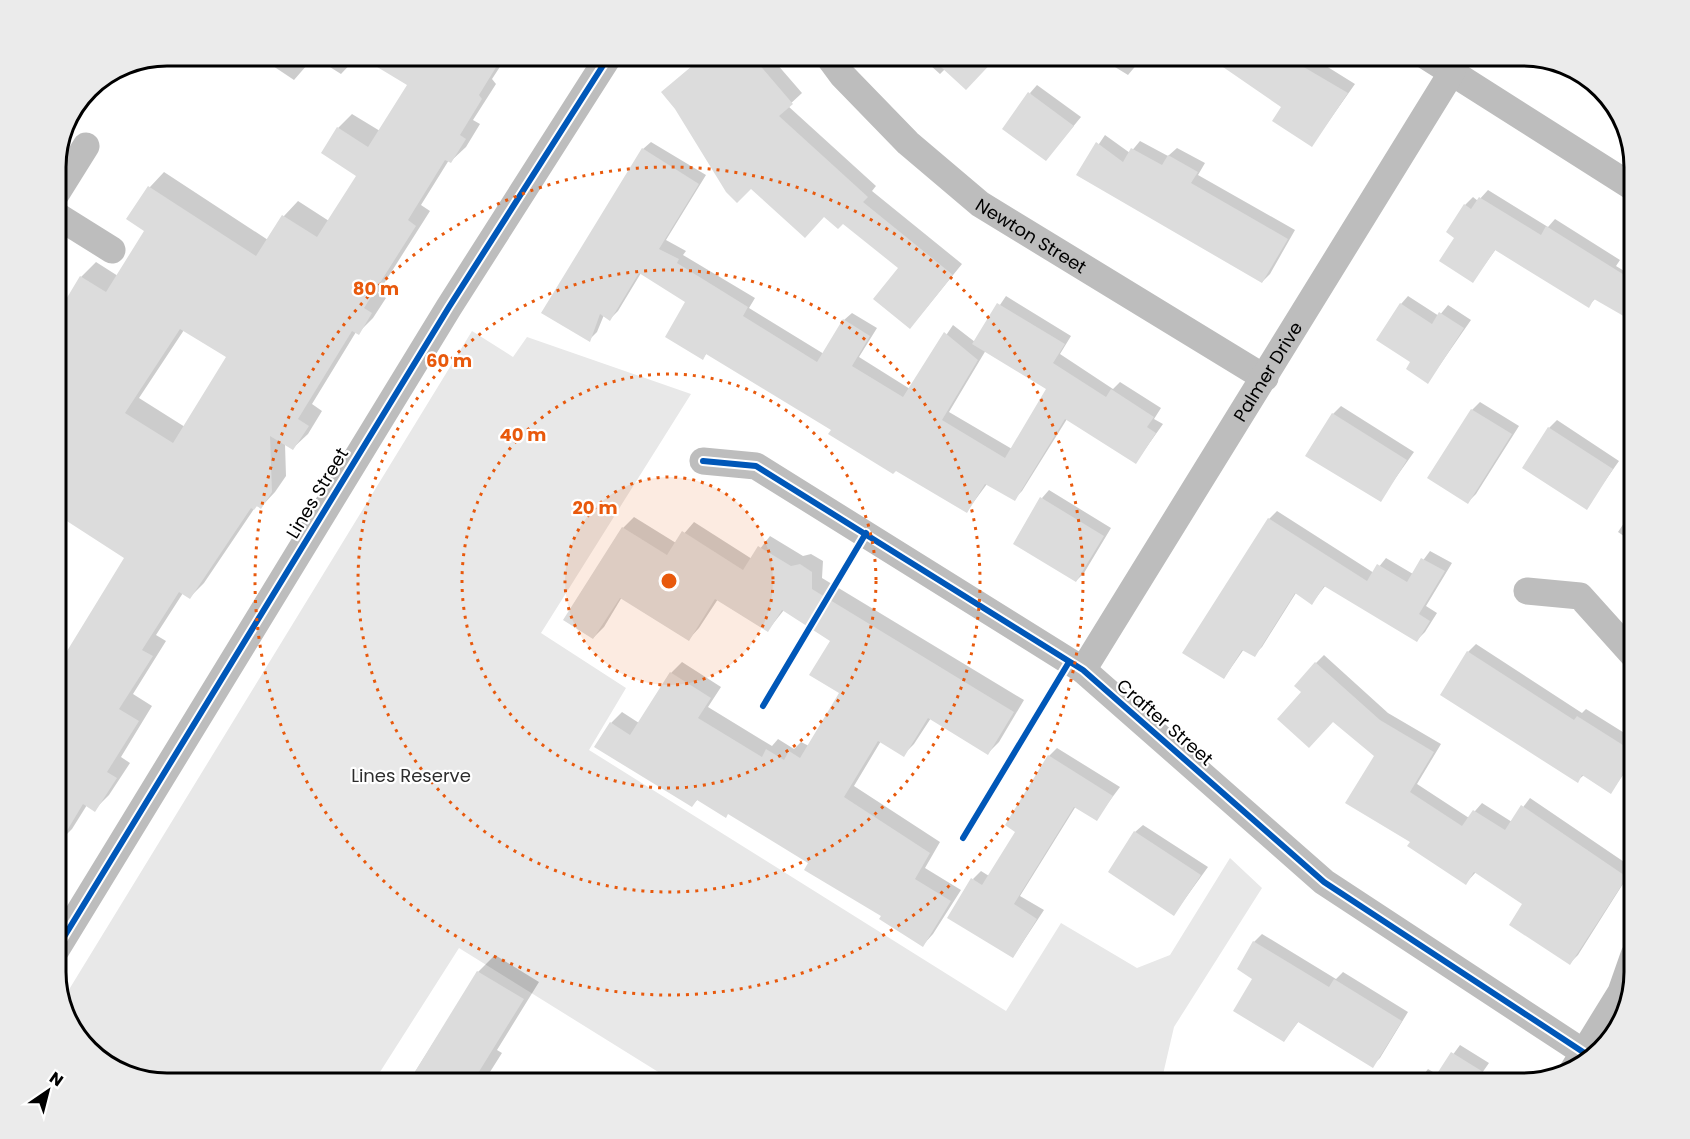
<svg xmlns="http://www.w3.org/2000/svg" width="1690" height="1139" viewBox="0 0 1690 1139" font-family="Poppins,sans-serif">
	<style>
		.park { fill: #e8e8e8 }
		.shadow { fill: #0003; fill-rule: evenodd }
		.building { fill: #dcdcdc; fill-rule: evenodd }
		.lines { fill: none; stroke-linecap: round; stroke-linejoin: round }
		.street { stroke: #bdbdbd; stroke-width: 27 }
		.cycleway-casing { stroke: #fff; stroke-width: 10 }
		.cycleway { stroke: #0057b8; stroke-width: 6 }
		.ring { fill: none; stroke: #e8590c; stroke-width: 3; stroke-dasharray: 3 6 }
		.labels { text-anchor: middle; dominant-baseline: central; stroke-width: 4.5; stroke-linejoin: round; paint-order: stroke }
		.street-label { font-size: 18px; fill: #000; stroke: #fff }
		.park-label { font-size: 18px; fill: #2d2d2d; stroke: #fff }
		.rim { fill: none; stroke: #000; stroke-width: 3 }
		.centre { fill: #e8590c; stroke: #fff; stroke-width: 3 }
		.ring-label { font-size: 18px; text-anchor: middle; font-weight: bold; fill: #e8590c; stroke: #fff; stroke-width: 4.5; stroke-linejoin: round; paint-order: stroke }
	</style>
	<rect width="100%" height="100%" fill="#fff"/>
	<path class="park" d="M 472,331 L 513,357 L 527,337 L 691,394 L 541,633 L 626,688 L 589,750 L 1006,1011 L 1061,923 L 1137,968 L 1170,955 L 1230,858 L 1262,888 L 1174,1027 L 1161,1083 L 676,1083 L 459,948 L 373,1083 L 167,1083 L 105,1065 L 70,1028 L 62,1001 Z"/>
	<path class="shadow" d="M 258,56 L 358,56 L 341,74 L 314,57 L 294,80 Z
		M 362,56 L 507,56 L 492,79 L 496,84 L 473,120 L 480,124 L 466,147 L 451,161 L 449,160 L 421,205 L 430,211 L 378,293 L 386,298 L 373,318 L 358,333 L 356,332 L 312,404 L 322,411 L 308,434 L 293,448 L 285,444 L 286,476 L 275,492 L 261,507 L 256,506 L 204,583 L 190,597 L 183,593 L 156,635 L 166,641 L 133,694 L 152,706 L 121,757 L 130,763 L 109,795 L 94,810 L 87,805 L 72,829 L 56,845 L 56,662 L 60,665 L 127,557 L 67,520 L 56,538 L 56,316 L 81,277 L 96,262 L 118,276 L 146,230 L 128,219 L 150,187 L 164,172 L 268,240 L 284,216 L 298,201 L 329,221 L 358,175 L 338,128 L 352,114 L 380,131 L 409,85 ZM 184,330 L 228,357 L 185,427 L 139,398 Z
		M 704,56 L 770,56 L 802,93 L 788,106 L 876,186 L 872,191 L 962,264 L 919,317 L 900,267 L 673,83 Z
		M 920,56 L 996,56 L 966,88 L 945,69 L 940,74 Z
		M 1097,56 L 1144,56 L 1128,75 Z
		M 1210,56 L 1310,56 L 1355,84 L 1312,145 L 1284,107 Z
		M 1037,85 L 1081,117 L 1053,151 L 1030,93 Z
		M 1105,135 L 1130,153 L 1140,141 L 1168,156 L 1177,148 L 1205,163 L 1198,175 L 1295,230 L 1270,274 L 1262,282 L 1078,175 Z
		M 651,142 L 706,175 L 666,240 L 686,251 L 683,255 L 755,298 L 749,308 L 824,354 L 844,320 L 852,313 L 877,328 L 859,357 L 910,389 L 953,325 L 975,342 L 1006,296 L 1071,336 L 1060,354 L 1113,389 L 1120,382 L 1161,408 L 1154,419 L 1163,424 L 1136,462 L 1067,419 L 1022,491 L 1014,499 L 987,484 L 967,511 L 707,353 L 703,358 L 687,302 L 641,273 L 618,311 L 610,319 L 604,315 L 597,332 L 589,340 L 643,149 ZM 986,350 L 1048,389 L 1012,449 L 949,412 Z
		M 1488,190 L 1548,227 L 1555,219 L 1620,260 L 1616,266 L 1634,277 L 1634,321 L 1596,298 L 1588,306 L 1496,249 L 1473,281 L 1456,237 L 1465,205 L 1473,197 L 1478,201 Z
		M 1408,296 L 1439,316 L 1448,305 L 1471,320 L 1428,382 L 1401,304 Z
		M 1480,402 L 1519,426 L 1476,494 L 1468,502 L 1472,410 Z
		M 1341,406 L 1414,452 L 1380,500 L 1333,414 Z
		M 1557,420 L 1619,461 L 1586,508 L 1549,428 Z
		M 1049,490 L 1111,528 L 1084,573 L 1076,581 L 1042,498 Z
		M 1634,508 L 1634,543 L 1618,532 Z
		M 1277,511 L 1374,573 L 1386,558 L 1413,574 L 1430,551 L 1452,563 L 1426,606 L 1437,613 L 1425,632 L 1417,640 L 1326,585 L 1312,603 L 1296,593 L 1262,647 L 1254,655 L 1244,649 L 1224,678 L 1184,653 L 1269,519 Z
		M 634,517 L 676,543 L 694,522 L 752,559 L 770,536 L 803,556 L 811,554 L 823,561 L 822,578 L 1024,700 L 999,742 L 988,753 L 931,718 L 914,744 L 903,755 L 881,741 L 854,786 L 940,842 L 925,868 L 961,890 L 933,934 L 923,945 L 810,863 L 729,813 L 698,799 L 692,805 L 611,723 L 622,712 L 639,723 L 671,673 L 682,662 L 721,687 L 708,707 L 772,746 L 778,739 L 794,749 L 801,742 L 809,746 L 841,693 L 832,640 L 784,610 L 768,630 L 718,599 L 699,628 L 689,639 L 622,597 L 604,627 L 593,638 L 623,528 Z
		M 1476,644 L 1582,713 L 1586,709 L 1634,739 L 1634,759 L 1611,792 L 1584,775 L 1577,781 L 1468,652 Z
		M 1324,655 L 1388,713 L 1441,744 L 1417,784 L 1469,818 L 1482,803 L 1512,822 L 1530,798 L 1633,868 L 1578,955 L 1570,963 L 1524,903 L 1476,872 L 1466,883 L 1412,842 L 1375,756 L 1304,692 L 1316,663 Z
		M 1057,748 L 1120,787 L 1096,819 L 1076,806 L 1020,896 L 1044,910 L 1013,957 L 973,879 L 981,871 L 989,876 L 1017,831 L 1049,756 Z
		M 1143,825 L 1208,867 L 1174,914 L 1135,832 Z
		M 1262,934 L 1336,979 L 1343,972 L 1408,1012 L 1380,1058 L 1372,1066 L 1299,1021 L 1284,1040 L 1254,978 L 1254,942 Z
		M 495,955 L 539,982 L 497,1050 L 502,1053 L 483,1083 L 408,1083 L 478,972 Z
		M 1460,1045 L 1489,1063 L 1475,1083 L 1417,1083 L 1428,1069 L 1438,1075 Z
		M 1206,1074 L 1220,1083 L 1197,1083 Z"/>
	<path class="building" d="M 359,56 L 503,56 L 479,95 L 482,99 L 460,135 L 466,139 L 451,163 L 445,160 L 408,220 L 416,226 L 364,308 L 372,313 L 359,335 L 352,331 L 298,419 L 309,426 L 293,450 L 270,436 L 272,492 L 261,509 L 257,506 L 254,510 L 251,508 L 190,599 L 179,592 L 142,650 L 153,656 L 119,709 L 139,721 L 107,772 L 117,778 L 95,812 L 83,804 L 56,849 L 56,669 L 124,558 L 56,514 L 56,316 L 80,276 L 106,292 L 144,231 L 126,219 L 148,186 L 256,256 L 282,215 L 317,237 L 356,176 L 321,153 L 337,127 L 368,147 L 407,85 ZM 180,329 L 226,357 L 173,443 L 125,413 Z
		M 704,56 L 752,56 L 793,104 L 779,116 L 868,197 L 863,202 L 953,275 L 910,329 L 873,299 L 898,268 L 843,224 L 838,229 L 824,217 L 805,238 L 751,189 L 737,203 L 726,192 L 675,109 L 661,92 Z
		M 929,56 L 998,56 L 966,90 Z
		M 1207,56 L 1285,56 L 1348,93 L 1312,147 L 1272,121 L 1281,107 Z
		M 1028,92 L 1074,126 L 1046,161 L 1002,129 Z
		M 1096,142 L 1123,162 L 1131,148 L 1162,165 L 1168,155 L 1198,172 L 1191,183 L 1288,239 L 1262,283 L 1076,175 Z
		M 642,148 L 699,184 L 659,249 L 679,259 L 677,263 L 748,307 L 743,316 L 817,362 L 843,319 L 870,336 L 852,366 L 903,397 L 944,332 L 978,360 L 942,420 L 1005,458 L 1046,389 L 972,344 L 997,303 L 1065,344 L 1053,363 L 1106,397 L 1111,389 L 1154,417 L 1147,427 L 1156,433 L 1136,464 L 1065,419 L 1015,501 L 985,484 L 967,513 L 896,471 L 893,474 L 828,434 L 831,430 L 706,354 L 703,360 L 665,337 L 685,302 L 639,273 L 610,321 L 600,314 L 590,342 L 541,313 Z
		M 1479,197 L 1541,235 L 1546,226 L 1634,281 L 1634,322 L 1594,299 L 1589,308 L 1495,250 L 1473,283 L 1439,261 L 1454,238 L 1446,232 L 1464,204 L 1471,209 Z
		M 1400,303 L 1432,324 L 1439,312 L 1464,328 L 1428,384 L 1406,369 L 1410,362 L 1376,340 Z
		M 1471,409 L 1512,434 L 1468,504 L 1427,478 Z
		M 1332,413 L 1407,460 L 1381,502 L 1305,456 Z
		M 1548,427 L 1613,469 L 1587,510 L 1522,468 Z
		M 1040,497 L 1104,536 L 1076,582 L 1013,544 Z
		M 1268,518 L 1367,581 L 1377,564 L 1407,582 L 1421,558 L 1445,571 L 1419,614 L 1430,621 L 1417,642 L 1324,586 L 1312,605 L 1295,593 L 1255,657 L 1242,650 L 1224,679 L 1182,653 Z
		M 622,527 L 667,555 L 682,531 L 743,570 L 758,546 L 791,566 L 800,564 L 812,572 L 812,589 L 1014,712 L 988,755 L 928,718 L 904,757 L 878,741 L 844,797 L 930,853 L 915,879 L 951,901 L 923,947 L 879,919 L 881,916 L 804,870 L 808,863 L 728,814 L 726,818 L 697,800 L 692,807 L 594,747 L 610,722 L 630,735 L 670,672 L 711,698 L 698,718 L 762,757 L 766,749 L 784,760 L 789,751 L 800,758 L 839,693 L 809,675 L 830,641 L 782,610 L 768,632 L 715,599 L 689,641 L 620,598 L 593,639 L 563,620 Z
		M 1467,651 L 1574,720 L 1577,716 L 1634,752 L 1634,757 L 1611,794 L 1582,775 L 1578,783 L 1440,695 Z
		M 1315,662 L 1380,720 L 1434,752 L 1410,792 L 1462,826 L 1473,810 L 1505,830 L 1521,805 L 1627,877 L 1570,965 L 1509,925 L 1522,904 L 1474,872 L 1466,885 L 1407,846 L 1410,842 L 1345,803 L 1374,756 L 1333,722 L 1309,748 L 1277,719 L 1301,692 L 1294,686 Z
		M 1048,755 L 1113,796 L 1097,821 L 1074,807 L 1014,904 L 1037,919 L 1013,958 L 947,918 L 971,878 L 982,885 L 1015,832 L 1005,825 Z
		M 1134,831 L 1201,875 L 1174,916 L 1108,872 Z
		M 1253,941 L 1329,987 L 1334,979 L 1402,1021 L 1373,1068 L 1298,1022 L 1284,1042 L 1233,1011 L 1252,979 L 1237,969 Z
		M 477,971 L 524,999 L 472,1083 L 408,1083 Z
		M 1451,1052 L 1501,1083 L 1431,1083 Z"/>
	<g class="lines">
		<g class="street">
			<path id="s1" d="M 828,56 L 842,75 L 908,143 L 980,204 L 1265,378"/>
			<path d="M 1426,56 L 1634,188"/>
			<path d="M 56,194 L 86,146"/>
			<path d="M 56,215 L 112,250"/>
			<path d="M 703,461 L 756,466 L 1083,670 L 1324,882 L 1583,1052"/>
			<path d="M 1527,591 L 1580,596 L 1634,656"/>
			<path id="s2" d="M 1083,670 L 1452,72"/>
			<path d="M 56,950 L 449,307 L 609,56"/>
			<path d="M 1573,1070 L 1621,992 L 1634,955"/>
		</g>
		<g class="cycleway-casing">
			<path id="cycleway" d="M 703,461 L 756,466 L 1083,670 L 1324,882 L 1583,1052
				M 763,706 L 866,533
				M 963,838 L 1069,662
				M 56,950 L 449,307 L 609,56"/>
		</g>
		<use href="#cycleway" class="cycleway"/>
	</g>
	<circle cx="669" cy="581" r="104" fill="#e8590c" fill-opacity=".12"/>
	<g class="ring">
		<circle cx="669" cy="581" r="104"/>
		<circle cx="669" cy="581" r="207"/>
		<circle cx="669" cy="581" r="311"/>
		<circle cx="669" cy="581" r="414"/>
	</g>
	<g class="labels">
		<g class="street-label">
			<text stroke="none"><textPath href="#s1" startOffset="273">Newton Street</textPath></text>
			<text stroke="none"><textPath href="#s2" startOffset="351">Palmer Drive</textPath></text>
			<text transform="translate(317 493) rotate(-59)">Lines Street</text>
			<text transform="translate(1165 722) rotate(41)">Crafter Street</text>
		</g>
		<g class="park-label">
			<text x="411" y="775">Lines Reserve</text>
		</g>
	</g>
	<path d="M0 0H1690V1139H0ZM167 66H1523A101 101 0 0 1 1624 167V972A101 101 0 0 1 1523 1073H167A101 101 0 0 1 66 972V167A101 101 0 0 1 167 66Z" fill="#ebebeb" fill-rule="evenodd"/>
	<path class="rim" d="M167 66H1523A101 101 0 0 1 1624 167V972A101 101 0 0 1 1523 1073H167A101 101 0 0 1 66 972V167A101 101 0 0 1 167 66Z"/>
	<circle cx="669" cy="581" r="9" class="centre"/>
	<g class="ring-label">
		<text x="376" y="295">80 m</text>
		<text x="449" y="367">60 m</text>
		<text x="523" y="441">40 m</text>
		<text x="595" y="514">20 m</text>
	</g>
	<g transform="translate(48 1091) rotate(35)" stroke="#ffffff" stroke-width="4.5" paint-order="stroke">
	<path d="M0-4.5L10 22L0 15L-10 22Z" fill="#000000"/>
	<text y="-9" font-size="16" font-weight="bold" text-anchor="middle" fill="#000000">N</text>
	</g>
</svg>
